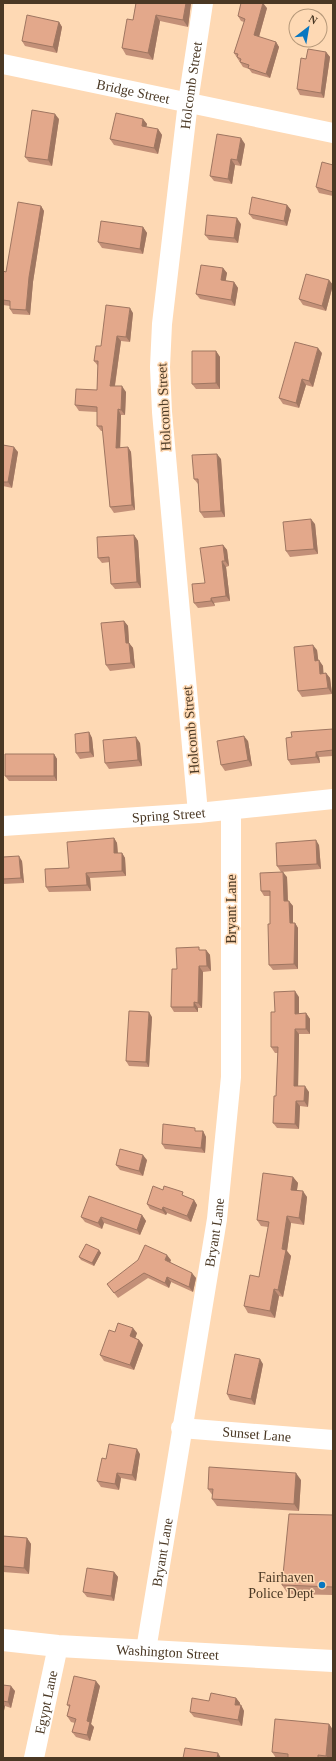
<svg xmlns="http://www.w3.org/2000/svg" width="336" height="1761" viewBox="0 0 336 1761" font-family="Georgia,serif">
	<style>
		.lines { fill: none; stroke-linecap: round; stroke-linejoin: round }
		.minor { stroke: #fff; stroke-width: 20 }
		.secondary { stroke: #fff; stroke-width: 22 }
		.wall { fill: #c39078 }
		.shaded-wall { fill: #9f7661 }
		.building { fill: #e3a88b; stroke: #9f7661 }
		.poi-dot { fill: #0777c1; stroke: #fed9b4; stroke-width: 1.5 }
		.labels { text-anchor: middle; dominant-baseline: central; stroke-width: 3; stroke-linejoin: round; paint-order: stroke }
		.street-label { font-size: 14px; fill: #4a3824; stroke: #fed9b4 }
		.poi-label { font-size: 14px; fill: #4a3824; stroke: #fed9b4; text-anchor: end }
	</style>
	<rect width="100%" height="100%" fill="#fed9b4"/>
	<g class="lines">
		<g class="minor">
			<path id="s1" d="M 3,64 L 333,133"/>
			<path id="s2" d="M 198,813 L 162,412 L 160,367 L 162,324 L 188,102 L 203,3"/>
			<path id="s3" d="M 3,826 L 198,813 L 333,799"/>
			<path id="s4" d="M 181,1428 L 333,1440"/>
			<path id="s5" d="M 146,1650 L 217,1219 L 231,1077 L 231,810"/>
			<path id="s6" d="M 34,1758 L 58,1646"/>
		</g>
		<path class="secondary" id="s7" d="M 3,1640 L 58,1646 L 333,1661"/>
	</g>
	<path class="wall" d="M 136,3 L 191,3 L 188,27 L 160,21 L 153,60 L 126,55 L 122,48 L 133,20 Z
		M 267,8 L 259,37 L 276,42 L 279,47 L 270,78 L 252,73 L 249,69 L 243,67 L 234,53 L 244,22 L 241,21 L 238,16 Z
		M 59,22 L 62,27 L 57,53 L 25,46 L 22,41 Z
		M 326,52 L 330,57 L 324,98 L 300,95 L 297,89 L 306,59 Z
		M 59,119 L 52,166 L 29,162 L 25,157 Z
		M 143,119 L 147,124 L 146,127 L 158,129 L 162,135 L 158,154 L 114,145 L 110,139 Z
		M 245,144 L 241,166 L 235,165 L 232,184 L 214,181 L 210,176 Z
		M 333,165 L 333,196 L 319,193 L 316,187 Z
		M 287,205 L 291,210 L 287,226 L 253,219 L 249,214 Z
		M 41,206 L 44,211 L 33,282 L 30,315 L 13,314 L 10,309 L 10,306 L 3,305 L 3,271 L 6,272 Z
		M 241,224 L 238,243 L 209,240 L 205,235 Z
		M 143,227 L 147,233 L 143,254 L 102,248 L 98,242 Z
		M 223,268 L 227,273 L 225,281 L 234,282 L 238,288 L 235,306 L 200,299 L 196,294 Z
		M 329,280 L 333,285 L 326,311 L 303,305 L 299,299 Z
		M 133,313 L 130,342 L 121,341 L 115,386 L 126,392 L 125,415 L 121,415 L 120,448 L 128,447 L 131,452 L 135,510 L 114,513 L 110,507 L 103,431 L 101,431 L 97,426 L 97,412 L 79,411 L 75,405 L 97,390 L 98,366 L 94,361 L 101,346 Z
		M 216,351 L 220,357 L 220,389 L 196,389 L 192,384 Z
		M 322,353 L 313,387 L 306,385 L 299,408 L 283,404 L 279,398 Z
		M 3,445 L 18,452 L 12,488 L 3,486 Z
		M 221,459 L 225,517 L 204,518 L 200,512 L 198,484 L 194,479 Z
		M 315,524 L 318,554 L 290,557 L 286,551 Z
		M 134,535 L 138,541 L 141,588 L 115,589 L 111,584 L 110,562 L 102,563 L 98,558 Z
		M 223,545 L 227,550 L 229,566 L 226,567 L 230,601 L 214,603 L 215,606 L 198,608 L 194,603 L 205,583 Z
		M 124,621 L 128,626 L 129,643 L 133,648 L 135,668 L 110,671 L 106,665 Z
		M 317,650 L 318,660 L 323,666 L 323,673 L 326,673 L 330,678 L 332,694 L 302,697 L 298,691 Z
		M 333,729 L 333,756 L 319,757 L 320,763 L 291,765 L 288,760 Z
		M 89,732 L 92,738 L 94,757 L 80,759 L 76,753 Z
		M 248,741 L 252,766 L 225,771 L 221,765 Z
		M 140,743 L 142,766 L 109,769 L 105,763 Z
		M 54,754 L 57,759 L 57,781 L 9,781 L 5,776 Z
		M 114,838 L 117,843 L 118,853 L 122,853 L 125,858 L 126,876 L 90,878 L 91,891 L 49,892 L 46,887 L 69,868 Z
		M 319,845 L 321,869 L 281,872 L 277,866 Z
		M 3,857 L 22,861 L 24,883 L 3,884 Z
		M 287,877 L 288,901 L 293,906 L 293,923 L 295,923 L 298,928 L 298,969 L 273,970 L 269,965 L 270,924 L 270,896 L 264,896 L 261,891 Z
		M 201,950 L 206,950 L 210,955 L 211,971 L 203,972 L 202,1008 L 198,1008 L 198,1012 L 174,1012 L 171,1007 L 177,969 Z
		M 299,997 L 299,1014 L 306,1013 L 310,1019 L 310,1034 L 299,1034 L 298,1086 L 309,1092 L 308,1107 L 300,1106 L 299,1129 L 277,1128 L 273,1123 L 276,1096 L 278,1053 L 275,1053 L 271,1047 L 275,1012 Z
		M 152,1017 L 149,1067 L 129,1066 L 126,1061 Z
		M 197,1131 L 203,1131 L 206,1137 L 205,1153 L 165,1149 L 162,1144 Z
		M 147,1160 L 143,1176 L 120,1170 L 116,1165 Z
		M 293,1177 L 298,1183 L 297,1190 L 307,1197 L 304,1225 L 291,1223 L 287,1251 L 291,1256 L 283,1297 L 279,1296 L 275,1318 L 248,1313 L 244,1306 L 259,1277 L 268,1227 L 261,1226 L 257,1220 Z
		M 163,1190 L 185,1197 L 194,1200 L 197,1205 L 191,1222 L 167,1213 L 166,1215 L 150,1209 L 147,1204 Z
		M 142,1215 L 146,1221 L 140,1235 L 104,1223 L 102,1229 L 85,1222 L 81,1217 Z
		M 99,1250 L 101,1253 L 94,1266 L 81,1260 L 79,1257 Z
		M 171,1260 L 170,1262 L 196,1278 L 193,1292 L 171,1282 L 169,1288 L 148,1278 L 118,1298 L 107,1284 Z
		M 115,1332 L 137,1333 L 135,1338 L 139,1340 L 143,1345 L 134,1370 L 104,1361 L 100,1355 Z
		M 263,1364 L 255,1405 L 230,1400 L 227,1394 Z
		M 140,1454 L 136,1481 L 121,1478 L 119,1490 L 101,1487 L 97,1481 L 106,1459 Z
		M 301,1480 L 299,1511 L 217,1506 L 212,1499 L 213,1496 L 208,1489 Z
		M 333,1515 L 333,1595 L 288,1594 L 282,1585 Z
		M 3,1536 L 27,1538 L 31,1544 L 29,1574 L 3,1572 Z
		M 114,1572 L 118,1577 L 114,1601 L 87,1597 L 83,1592 Z
		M 3,1685 L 15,1691 L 11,1708 L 5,1706 L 3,1715 Z
		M 100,1686 L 91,1724 L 94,1727 L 90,1741 L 76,1737 L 72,1732 L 75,1723 L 71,1722 L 67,1716 L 69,1707 L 67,1705 Z
		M 236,1698 L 240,1703 L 240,1705 L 241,1705 L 244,1711 L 242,1726 L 194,1717 L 190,1712 L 209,1701 Z
		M 329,1724 L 333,1730 L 333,1741 L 332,1758 L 276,1758 L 272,1752 Z"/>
	<path class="shaded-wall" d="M 186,3 L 191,3 L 188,27 L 183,20 Z
		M 263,3 L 267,8 L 258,40 L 254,35 Z
		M 156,15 L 160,21 L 153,60 L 148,53 Z
		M 59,22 L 62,27 L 57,53 L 53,47 Z
		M 276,42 L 279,47 L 270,78 L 266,74 Z
		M 326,52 L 330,57 L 324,98 L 321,93 Z
		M 55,114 L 59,119 L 52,166 L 48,160 Z
		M 143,119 L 147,124 L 145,132 L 142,126 Z
		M 158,129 L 162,135 L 158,154 L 154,148 Z
		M 241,138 L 245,144 L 241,166 L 237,160 Z
		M 231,159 L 235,165 L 232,184 L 228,179 Z
		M 287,205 L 291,210 L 287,226 L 284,221 Z
		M 41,206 L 44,211 L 33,282 L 30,315 L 26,310 L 29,277 Z
		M 237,218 L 241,224 L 238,243 L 234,238 Z
		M 143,227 L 147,233 L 143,254 L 140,249 Z
		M 223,268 L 227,273 L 225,285 L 221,280 Z
		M 329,280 L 333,285 L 326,311 L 322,306 Z
		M 234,282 L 238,288 L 235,306 L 231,300 Z
		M 130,308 L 133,313 L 130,342 L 126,337 Z
		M 117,336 L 121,341 L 114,391 L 110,386 Z
		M 318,348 L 322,353 L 313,387 L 309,381 Z
		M 216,351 L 220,357 L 220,389 L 216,383 Z
		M 302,379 L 306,385 L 299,408 L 296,403 Z
		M 122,386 L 126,392 L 125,415 L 121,410 Z
		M 118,409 L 121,415 L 120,453 L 116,448 Z
		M 14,447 L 18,452 L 12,488 L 8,482 Z
		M 128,447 L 131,452 L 135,510 L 132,505 Z
		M 217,454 L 221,459 L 225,517 L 221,511 Z
		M 311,519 L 315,524 L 318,554 L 314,549 Z
		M 134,535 L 138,541 L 141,588 L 137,582 Z
		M 223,545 L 227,550 L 229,566 L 225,561 Z
		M 222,561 L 226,567 L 230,601 L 226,596 Z
		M 211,598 L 214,603 L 215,606 L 211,601 Z
		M 124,621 L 128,626 L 129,643 L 133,648 L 135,668 L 131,663 L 126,643 Z
		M 313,645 L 317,650 L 319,666 L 315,661 Z
		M 319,660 L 323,666 L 324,679 L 320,674 Z
		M 326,673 L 330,678 L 332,694 L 328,688 Z
		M 89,732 L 92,738 L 94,757 L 90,752 Z
		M 244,736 L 248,741 L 252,766 L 248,760 Z
		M 136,737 L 140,743 L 142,766 L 138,760 Z
		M 316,752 L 319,757 L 320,763 L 316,757 Z
		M 54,754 L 57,759 L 57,781 L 54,776 Z
		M 114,838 L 117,843 L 118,858 L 114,853 Z
		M 316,840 L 319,845 L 321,869 L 317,864 Z
		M 122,853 L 125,858 L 126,876 L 122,871 Z
		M 19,856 L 22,861 L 24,883 L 21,878 Z
		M 283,872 L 287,877 L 288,906 L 284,901 Z
		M 86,873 L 90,878 L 91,891 L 87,885 Z
		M 289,901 L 293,906 L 293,928 L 290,923 Z
		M 295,923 L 298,928 L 298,969 L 294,964 Z
		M 206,950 L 210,955 L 211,971 L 207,966 Z
		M 199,966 L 203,972 L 202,1008 L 198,1003 Z
		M 295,991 L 299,997 L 299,1019 L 295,1014 Z
		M 194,1002 L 198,1008 L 198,1012 L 194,1007 Z
		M 149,1012 L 152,1017 L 149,1067 L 146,1062 Z
		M 306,1013 L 310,1019 L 310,1034 L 306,1029 Z
		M 295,1029 L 299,1034 L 298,1091 L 294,1086 Z
		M 305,1086 L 309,1092 L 308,1107 L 304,1101 Z
		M 296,1101 L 300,1106 L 299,1129 L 295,1124 Z
		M 203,1131 L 206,1137 L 205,1153 L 201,1148 Z
		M 143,1155 L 147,1160 L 143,1176 L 139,1171 Z
		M 293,1177 L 298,1183 L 296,1196 L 291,1190 Z
		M 303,1191 L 307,1197 L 304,1225 L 299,1218 Z
		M 194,1200 L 197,1205 L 191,1222 L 187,1216 Z
		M 163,1207 L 167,1213 L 166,1215 L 162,1210 Z
		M 142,1215 L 146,1221 L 140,1235 L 137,1230 Z
		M 287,1216 L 291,1223 L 287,1251 L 291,1256 L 283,1297 L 278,1290 L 282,1249 Z
		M 101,1217 L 104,1223 L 102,1229 L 98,1223 Z
		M 99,1250 L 101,1253 L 94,1266 L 92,1263 Z
		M 167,1255 L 171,1260 L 169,1265 L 165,1260 Z
		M 192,1273 L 196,1278 L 193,1292 L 189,1287 Z
		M 167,1277 L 171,1282 L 169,1288 L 165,1283 Z
		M 274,1289 L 279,1296 L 275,1318 L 270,1311 Z
		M 133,1328 L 137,1333 L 134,1342 L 130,1336 Z
		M 139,1340 L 143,1345 L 134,1370 L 130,1365 Z
		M 260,1359 L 263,1364 L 255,1405 L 251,1399 Z
		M 137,1449 L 140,1454 L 136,1481 L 132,1475 Z
		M 117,1473 L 121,1478 L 119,1490 L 115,1484 Z
		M 296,1473 L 301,1480 L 299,1511 L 294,1504 Z
		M 27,1538 L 31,1544 L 29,1574 L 24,1568 Z
		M 114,1572 L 118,1577 L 114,1601 L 111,1596 Z
		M 96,1681 L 100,1686 L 91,1724 L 94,1727 L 90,1741 L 87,1735 L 87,1721 Z
		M 11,1686 L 15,1691 L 11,1708 L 8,1702 Z
		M 236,1698 L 240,1703 L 239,1710 L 235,1705 Z
		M 3,1704 L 5,1706 L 3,1715 Z
		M 241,1705 L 244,1711 L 242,1726 L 238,1720 Z
		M 329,1724 L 333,1730 L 333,1741 L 332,1758 L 328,1758 L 326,1756 Z
		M 218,1753 L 221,1758 L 217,1758 Z"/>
	<path class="building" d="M 136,3 L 186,3 L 183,20 L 156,15 L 148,53 L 122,48 L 127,19 L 133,20 Z
		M 241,3 L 263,3 L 254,35 L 276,42 L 266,74 L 248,68 L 249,65 L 240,62 L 241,59 L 237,57 L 238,54 L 234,53 L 245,19 L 238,16 Z
		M 27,15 L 59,22 L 53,47 L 22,41 Z
		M 308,49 L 326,52 L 321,93 L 297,89 L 301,58 L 306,59 Z
		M 32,110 L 55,114 L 48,160 L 25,157 Z
		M 116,113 L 143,119 L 142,126 L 158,129 L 154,148 L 110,139 Z
		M 217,134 L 241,138 L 237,160 L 231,159 L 228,179 L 210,176 Z
		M 322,162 L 333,165 L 333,192 L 316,187 Z
		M 252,197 L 287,205 L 284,221 L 249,214 Z
		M 18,202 L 41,206 L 29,277 L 26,310 L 10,309 L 10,301 L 3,300 L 3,271 L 6,272 Z
		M 207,215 L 237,218 L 234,238 L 205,235 Z
		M 101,221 L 143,227 L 140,249 L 98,242 Z
		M 201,265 L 223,268 L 221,280 L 234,282 L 231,300 L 196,294 Z
		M 306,274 L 329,280 L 322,306 L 299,299 Z
		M 106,305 L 130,308 L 126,337 L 117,336 L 110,386 L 122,386 L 121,410 L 118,409 L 116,448 L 128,447 L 132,505 L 110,507 L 102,426 L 97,426 L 97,407 L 75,405 L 76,389 L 97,390 L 98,361 L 94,361 L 96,346 L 101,346 Z
		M 295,342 L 318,348 L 309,381 L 302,379 L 296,403 L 279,398 Z
		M 192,351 L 216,351 L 216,383 L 192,384 Z
		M 3,445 L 14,447 L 8,482 L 3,482 Z
		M 217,454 L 221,511 L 200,512 L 198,479 L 194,479 L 192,455 Z
		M 311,519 L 314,549 L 286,551 L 283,522 Z
		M 134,535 L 137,582 L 111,584 L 109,557 L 98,558 L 97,537 Z
		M 223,545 L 225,561 L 222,561 L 226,596 L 211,598 L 211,601 L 194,603 L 192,584 L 205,583 L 200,548 Z
		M 124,621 L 126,643 L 129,643 L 131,663 L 106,665 L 101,623 Z
		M 313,645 L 315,661 L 319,660 L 320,674 L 326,673 L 328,688 L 298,691 L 294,647 Z
		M 333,729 L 333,750 L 316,752 L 316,757 L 288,760 L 286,738 L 292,737 L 291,732 Z
		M 89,732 L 90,752 L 76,753 L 75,734 Z
		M 244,736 L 248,760 L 221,765 L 217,741 Z
		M 136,737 L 138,760 L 105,763 L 103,740 Z
		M 5,754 L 54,754 L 54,776 L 5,776 Z
		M 114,838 L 114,853 L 122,853 L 122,871 L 86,873 L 87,885 L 46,887 L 45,869 L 69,868 L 67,842 Z
		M 316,840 L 317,864 L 277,866 L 276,843 Z
		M 19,856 L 21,878 L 3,879 L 3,857 Z
		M 283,872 L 284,901 L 289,901 L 290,923 L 295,923 L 294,964 L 269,965 L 268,924 L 270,924 L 270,891 L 261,891 L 260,873 Z
		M 199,947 L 199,950 L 206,950 L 207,966 L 199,966 L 198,1003 L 194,1002 L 194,1007 L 171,1007 L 172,969 L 177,969 L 176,948 Z
		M 295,991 L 295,1014 L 306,1013 L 306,1029 L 295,1029 L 294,1086 L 305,1086 L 304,1101 L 296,1101 L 295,1124 L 273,1123 L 274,1096 L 276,1096 L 278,1047 L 271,1047 L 271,1012 L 275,1012 L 274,992 Z
		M 129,1011 L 149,1012 L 146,1062 L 126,1061 Z
		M 163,1124 L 195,1128 L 195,1131 L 203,1131 L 201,1148 L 162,1144 Z
		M 120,1149 L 143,1155 L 139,1171 L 116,1165 Z
		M 263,1173 L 293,1177 L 291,1190 L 303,1191 L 299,1218 L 287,1216 L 282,1249 L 286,1250 L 278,1290 L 274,1289 L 270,1311 L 244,1306 L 250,1275 L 259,1277 L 269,1222 L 257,1220 Z
		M 153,1186 L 163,1190 L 164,1186 L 183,1192 L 182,1195 L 194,1200 L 187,1216 L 163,1207 L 162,1210 L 147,1204 Z
		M 89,1196 L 142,1215 L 137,1230 L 101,1217 L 98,1223 L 81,1217 Z
		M 86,1244 L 99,1250 L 92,1263 L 79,1257 Z
		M 145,1245 L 167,1255 L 165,1260 L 192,1273 L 189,1287 L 167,1277 L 165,1283 L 144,1273 L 114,1293 L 107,1284 L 138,1260 Z
		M 118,1323 L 133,1328 L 130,1336 L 139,1340 L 130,1365 L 100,1355 L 109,1330 L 115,1332 Z
		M 235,1354 L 260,1359 L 251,1399 L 227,1394 Z
		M 109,1444 L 137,1449 L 132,1475 L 117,1473 L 115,1484 L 97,1481 L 102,1458 L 106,1459 Z
		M 209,1467 L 296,1473 L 294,1504 L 212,1499 L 213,1489 L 208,1489 Z
		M 289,1514 L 333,1515 L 333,1587 L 282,1585 Z
		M 3,1536 L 27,1538 L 24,1568 L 3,1566 Z
		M 87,1568 L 114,1572 L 111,1596 L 83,1592 Z
		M 74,1676 L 96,1681 L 87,1721 L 90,1722 L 87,1735 L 72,1732 L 76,1719 L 67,1716 L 70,1705 L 67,1705 Z
		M 3,1685 L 11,1686 L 8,1702 L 3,1701 Z
		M 211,1693 L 236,1698 L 235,1705 L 241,1705 L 238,1720 L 190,1712 L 192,1698 L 209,1701 Z
		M 275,1719 L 329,1724 L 326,1756 L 318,1755 L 318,1758 L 288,1758 L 288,1754 L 272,1752 Z
		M 185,1748 L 218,1753 L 217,1758 L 183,1758 Z"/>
	<circle class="poi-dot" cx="322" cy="1585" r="4"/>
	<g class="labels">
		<g class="street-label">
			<text stroke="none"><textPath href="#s2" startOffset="731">Holcomb Street</textPath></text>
			<text stroke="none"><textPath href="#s1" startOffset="133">Bridge Street</textPath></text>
			<text transform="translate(164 407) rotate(-93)">Holcomb Street</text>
			<text transform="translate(191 730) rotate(-95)">Holcomb Street</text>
			<text stroke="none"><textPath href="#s3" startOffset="166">Spring Street</textPath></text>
			<text transform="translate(231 909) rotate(-90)">Bryant Lane</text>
			<text stroke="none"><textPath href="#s5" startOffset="423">Bryant Lane</textPath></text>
			<text stroke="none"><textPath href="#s4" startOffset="76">Sunset Lane</textPath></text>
			<text stroke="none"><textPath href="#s5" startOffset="99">Bryant Lane</textPath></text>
			<text stroke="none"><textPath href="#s7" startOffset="165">Washington Street</textPath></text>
			<text stroke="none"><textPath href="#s6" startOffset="57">Egypt Lane</textPath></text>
		</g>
		<g class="poi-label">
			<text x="314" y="1577">Fairhaven<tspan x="314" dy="16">Police Dept</tspan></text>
		</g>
	</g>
	<rect width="336" height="1761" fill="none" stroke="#4a3824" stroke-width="8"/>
	<g transform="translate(308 28) rotate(31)"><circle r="19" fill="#fed9b4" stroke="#b6997a"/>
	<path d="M0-3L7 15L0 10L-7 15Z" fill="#0777c1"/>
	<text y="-6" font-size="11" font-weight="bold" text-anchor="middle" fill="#4a3824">N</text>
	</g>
</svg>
